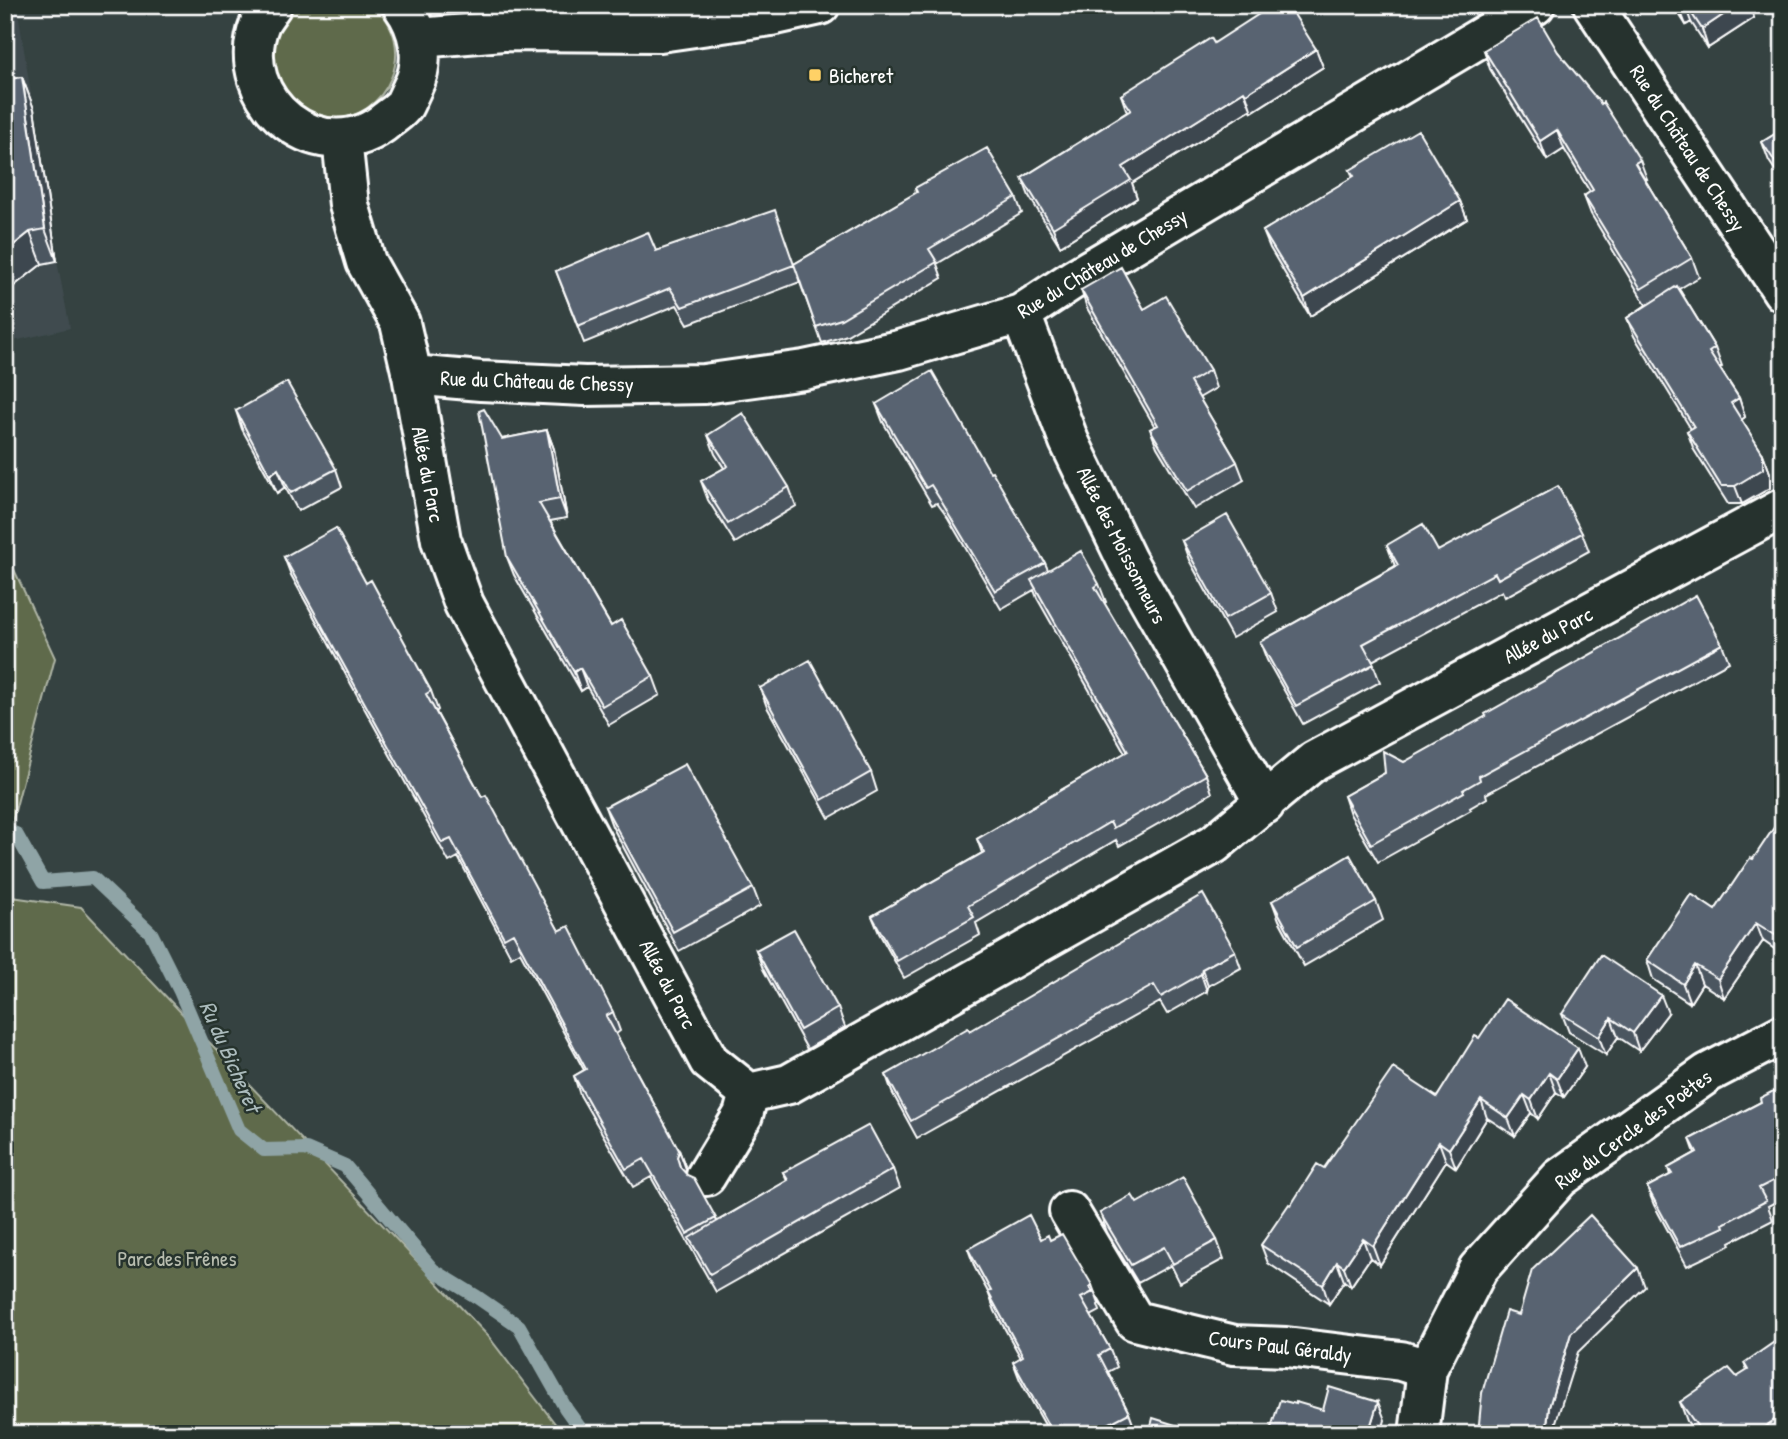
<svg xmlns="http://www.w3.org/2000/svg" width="1788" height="1439" viewBox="0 0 1788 1439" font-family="'Patrick Hand',sans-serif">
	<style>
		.built { fill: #404c4f }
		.green { fill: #5f6b4c; stroke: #afb5a6; stroke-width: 2 }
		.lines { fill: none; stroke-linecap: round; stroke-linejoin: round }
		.stream { stroke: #8fa4a6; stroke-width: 14 }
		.minor-casing { stroke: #fff; stroke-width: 44 }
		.minor { stroke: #26332d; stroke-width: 38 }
		.wall { fill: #4c5661; stroke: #fff; stroke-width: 2 }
		.shaded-wall { fill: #3e464f; stroke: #fff; stroke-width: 2 }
		.building { fill: #586471; stroke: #fff; stroke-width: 2 }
		.poi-dot { fill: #ffd166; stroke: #26332d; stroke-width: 2.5 }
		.labels { text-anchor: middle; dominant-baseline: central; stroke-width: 5; stroke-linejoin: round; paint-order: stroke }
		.poi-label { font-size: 21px; fill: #fff; stroke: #26332d; text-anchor: start }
		.street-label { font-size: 21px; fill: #fff; stroke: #26332d }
		.park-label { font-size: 21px; fill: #b7bcae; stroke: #26332d }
		.water-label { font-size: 23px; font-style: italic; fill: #abbbbc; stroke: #26332d }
	</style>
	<rect width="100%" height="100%" fill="#354241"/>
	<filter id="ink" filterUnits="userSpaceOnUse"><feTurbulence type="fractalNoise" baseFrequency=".0143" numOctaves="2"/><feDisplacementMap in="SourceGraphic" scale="14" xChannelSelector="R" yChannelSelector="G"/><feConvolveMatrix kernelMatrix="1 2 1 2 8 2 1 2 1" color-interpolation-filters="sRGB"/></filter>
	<g filter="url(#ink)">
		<path class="built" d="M 5,5 L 17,5 L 57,261 L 70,328 L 5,343 Z"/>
		<path class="green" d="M 295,5 L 372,5 C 422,43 388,124 327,118 C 317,117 304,114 297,107 C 287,99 279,82 272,71 C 274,44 272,24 295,5 Z
			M 5,550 L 55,658 L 5,849 Z
			M 5,896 L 81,907 L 488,1336 L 563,1434 L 5,1434 Z"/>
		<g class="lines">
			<path class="stream" d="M 5,830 L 16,834 L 43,882 L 93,878 L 151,933 L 180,991 L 239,1130 L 264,1150 L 306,1149 L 345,1166 L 433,1270 L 477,1297 L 519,1326 L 566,1409 L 584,1434"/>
			<g class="minor-casing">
				<path id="minor" d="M 272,5 C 268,11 263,17 260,23 C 229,101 323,175 388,119 C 393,115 400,111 404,105 C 407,99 410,92 413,86 C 426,60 419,28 402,5
					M 1593,5 L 1783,292
					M 419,38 L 503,31 L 660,32 L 771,16 L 820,5
					M 342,139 L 349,205 L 366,262 L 400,323 L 412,375 L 441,540 L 464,604 L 709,1061 L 749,1093 L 789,1084 L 1214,844 L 1314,761 L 1783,508
					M 1021,314 L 1069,441 L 1127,561 L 1265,804
					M 412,375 L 481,381 L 585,386 L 704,384 L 804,370 L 899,350 L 1021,314 L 1074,279 L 1535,5
					M 706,1176 L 743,1115 L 749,1093
					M 1069,1211 L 1135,1321 L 1234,1345 L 1286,1347 L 1401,1361 L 1427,1369
					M 1419,1434 L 1427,1369 L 1478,1269 L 1560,1178 L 1708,1073 L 1783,1034"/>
			</g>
			<use href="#minor" class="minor"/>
		</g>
		<path class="wall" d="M 1673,5 L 1750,5 L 1754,18 L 1708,48 L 1691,22 L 1686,25 Z
			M 1214,43 L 1316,49 L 1323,67 L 1252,112 L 1251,109 L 1132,183 L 1137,198 L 1060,246 L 1029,196 L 1022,178 L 1127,112 L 1121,95 Z
			M 1484,50 L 1558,52 L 1647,179 L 1645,180 L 1692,258 L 1699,277 L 1679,289 L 1715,348 L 1722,367 L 1720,368 L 1739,398 L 1745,417 L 1741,420 L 1763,454 L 1770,473 L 1770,488 L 1742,504 L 1728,504 L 1694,450 L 1687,431 L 1691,429 L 1634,336 L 1627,318 L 1646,305 L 1591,214 L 1584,196 L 1590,192 L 1564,149 L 1547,160 L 1490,69 Z
			M 22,77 L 34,109 L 57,261 L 42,264 L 5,293 L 5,80 Z
			M 1783,129 L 1783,182 L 1769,161 L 1762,142 Z
			M 1350,170 L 1460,201 L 1467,219 L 1310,316 L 1270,248 L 1263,231 L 1353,177 Z
			M 915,188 L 1016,197 L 1022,213 L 937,264 L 942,278 L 847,335 L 822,343 L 798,277 L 800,282 L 688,324 L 677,305 L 584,343 L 556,271 L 656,251 L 794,264 L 916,193 Z
			M 1081,290 L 1144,309 L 1210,370 L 1216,388 L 1199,398 L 1237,462 L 1244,480 L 1194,509 L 1157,447 L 1150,429 L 1155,427 L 1087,308 Z
			M 876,404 L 990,472 L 1045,563 L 1048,570 L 1099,584 L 1106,602 L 1104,603 L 1206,775 L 1212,793 L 1119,846 L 1116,840 L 976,923 L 980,935 L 904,978 L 879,933 L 872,916 L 982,853 L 977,839 L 1125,753 L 1037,598 L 1034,590 L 1001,609 L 948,518 L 937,503 L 932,505 L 883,422 Z
			M 236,411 L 336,469 L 342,487 L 298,511 L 285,487 L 277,493 L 242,429 Z
			M 547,430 L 554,449 L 567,518 L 550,521 L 611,626 L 653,676 L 660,695 L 609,725 L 587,687 L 581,691 L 514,575 L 507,557 L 502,439 Z
			M 708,435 L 789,487 L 796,506 L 735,543 L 708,500 L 701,481 L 724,468 L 715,454 Z
			M 1582,533 L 1589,551 L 1505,597 L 1502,591 L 1372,661 L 1380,682 L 1303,724 L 1267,660 L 1260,642 L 1395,566 L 1387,545 L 1438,551 Z
			M 1182,541 L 1271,593 L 1278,612 L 1232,638 L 1189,560 Z
			M 284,557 L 366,583 L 431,691 L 438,710 L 436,712 L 482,797 L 559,931 L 613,1012 L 620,1031 L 616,1034 L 679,1150 L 686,1169 L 685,1173 L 717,1221 L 787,1181 L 783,1172 L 893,1169 L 900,1188 L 716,1292 L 651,1177 L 633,1187 L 580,1095 L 574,1076 L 584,1070 L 520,952 L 511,957 L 458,857 L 449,862 L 291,575 Z
			M 1722,644 L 1729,662 L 1486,794 L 1487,798 L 1470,808 L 1471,810 L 1378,862 L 1350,814 L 1344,796 L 1404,762 Z
			M 760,688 L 871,772 L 877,791 L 829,818 L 767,707 Z
			M 605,807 L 753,888 L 760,906 L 679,951 L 612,826 Z
			M 1783,823 L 1783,955 L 1763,941 L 1724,998 L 1702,984 L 1690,1003 L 1653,979 L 1647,960 L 1715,910 L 1753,859 Z
			M 1272,901 L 1376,901 L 1383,920 L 1304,966 L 1279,920 Z
			M 756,950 L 838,1008 L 845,1027 L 807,1049 L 763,969 Z
			M 1235,951 L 1241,968 L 1208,986 L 1207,991 L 1167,1014 L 1160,1002 L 917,1138 L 892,1092 L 886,1075 L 970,1031 Z
			M 1668,1013 L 1639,1051 L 1618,1037 L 1606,1055 L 1569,1032 L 1562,1014 Z
			M 1479,1038 L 1585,1067 L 1564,1097 L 1556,1092 L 1538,1119 L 1531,1113 L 1515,1136 L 1487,1118 L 1456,1168 L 1446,1161 L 1380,1265 L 1370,1258 L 1351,1286 L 1344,1281 L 1329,1304 L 1268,1263 L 1261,1245 L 1291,1205 L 1324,1168 L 1437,1097 Z
			M 1783,1086 L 1783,1198 L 1768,1206 L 1773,1220 L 1730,1242 L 1731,1245 L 1687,1266 L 1654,1205 L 1647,1187 L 1670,1175 L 1668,1168 L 1695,1153 L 1690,1139 L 1761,1102 Z
			M 1137,1203 L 1217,1240 L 1224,1259 L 1180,1283 L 1171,1265 L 1138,1283 L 1107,1232 L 1100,1213 Z
			M 1041,1239 L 1050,1240 L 1092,1285 L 1099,1304 L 1098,1305 L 1100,1311 L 1091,1316 L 1110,1349 L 1117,1367 L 1108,1372 L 1129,1413 L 1136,1432 L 1131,1434 L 1050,1434 L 1020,1380 L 1013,1362 L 1021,1358 L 995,1311 L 988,1292 L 975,1268 L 968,1249 Z
			M 1744,1363 L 1783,1434 L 1696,1434 L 1687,1421 L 1680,1402 L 1737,1377 L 1747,1371 Z"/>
		<path class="shaded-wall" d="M 1681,5 L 1685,5 L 1691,22 L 1686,25 L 1679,7 Z
			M 1738,5 L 1750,5 L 1754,18 L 1708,48 L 1702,29 Z
			M 1316,49 L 1323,67 L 1252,112 L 1246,94 Z
			M 22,77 L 34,109 L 57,261 L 45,229 Z
			M 1244,91 L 1251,109 L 1132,183 L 1137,198 L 1060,246 L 1053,228 L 1123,167 Z
			M 1557,130 L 1564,149 L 1547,160 L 1540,141 Z
			M 1640,160 L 1647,179 L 1642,182 L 1635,163 Z
			M 1460,201 L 1467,219 L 1310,316 L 1304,298 Z
			M 30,232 L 42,264 L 5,293 L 5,252 Z
			M 1739,398 L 1745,417 L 1738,422 L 1731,403 Z
			M 547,430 L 554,449 L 567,518 L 560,499 Z
			M 1763,454 L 1770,473 L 1770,488 L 1742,504 L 1735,486 Z
			M 278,469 L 285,487 L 277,493 L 270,475 Z
			M 580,668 L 587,687 L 581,691 L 574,672 Z
			M 1756,923 L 1763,941 L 1724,998 L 1718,979 Z
			M 1695,965 L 1702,984 L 1690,1003 L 1683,984 Z
			M 1202,969 L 1208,986 L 1207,991 L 1201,974 Z
			M 1661,995 L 1668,1013 L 1639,1051 L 1633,1033 Z
			M 1611,1018 L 1618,1037 L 1606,1055 L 1599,1037 Z
			M 1578,1048 L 1585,1067 L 1564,1097 L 1557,1079 Z
			M 1549,1073 L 1556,1092 L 1538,1119 L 1531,1100 Z
			M 1524,1095 L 1531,1113 L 1515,1136 L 1508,1118 Z
			M 1481,1100 L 1487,1118 L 1456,1168 L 1449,1149 Z
			M 1439,1142 L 1446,1161 L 1380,1265 L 1373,1246 Z
			M 679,1150 L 686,1169 L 684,1176 L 680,1167 L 677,1157 Z
			M 1363,1239 L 1370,1258 L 1351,1286 L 1344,1267 Z
			M 1337,1262 L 1344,1281 L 1329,1304 L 1323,1285 Z
			M 1638,1268 L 1645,1287 L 1578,1352 L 1555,1425 L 1555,1434 L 1546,1434 L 1549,1407 L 1571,1333 Z
			M 1378,1402 L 1385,1420 L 1381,1434 L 1368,1434 Z
			M 1783,1414 L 1783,1434 L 1754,1434 Z"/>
		<path class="building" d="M 1273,5 L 1288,5 L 1316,49 L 1246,94 L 1244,91 L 1123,167 L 1131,180 L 1053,228 L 1022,178 L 1131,110 L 1121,95 L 1211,38 L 1214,43 Z
			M 1686,5 L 1738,5 L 1702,29 Z
			M 1538,18 L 1558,52 L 1601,104 L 1603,102 L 1640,160 L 1635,163 L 1692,258 L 1641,289 L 1584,196 L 1593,190 L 1557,130 L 1540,141 L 1484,50 Z
			M 22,77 L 45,229 L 30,232 L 5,252 L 5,80 Z
			M 1783,129 L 1783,174 L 1762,142 Z
			M 1418,130 L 1460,201 L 1304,298 L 1263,231 L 1354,176 L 1350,170 Z
			M 987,148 L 1016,197 L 929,249 L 937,262 L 841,319 L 816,327 L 794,264 L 917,192 L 915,188 Z
			M 775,210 L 794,265 L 682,307 L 670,288 L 578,326 L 556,271 L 648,232 L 656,251 Z
			M 1121,267 L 1144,309 L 1166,296 L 1210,370 L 1190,382 L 1237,462 L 1187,491 L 1150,429 L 1158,425 L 1081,290 Z
			M 1677,286 L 1715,348 L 1709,352 L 1739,398 L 1731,403 L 1763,454 L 1763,469 L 1735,486 L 1721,486 L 1687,431 L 1694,427 L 1627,318 Z
			M 932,371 L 990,472 L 992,471 L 1045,563 L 995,591 L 941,501 L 931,485 L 926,488 L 876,404 Z
			M 287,382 L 336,469 L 291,493 L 278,469 L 270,475 L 236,411 Z
			M 484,409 L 502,439 L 547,430 L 560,499 L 539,503 L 611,626 L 621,620 L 653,676 L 602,706 L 580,668 L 574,672 L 507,557 L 479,411 Z
			M 743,413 L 789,487 L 728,524 L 701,481 L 728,466 L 708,435 Z
			M 1558,486 L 1582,533 L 1498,579 L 1495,573 L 1363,644 L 1374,664 L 1296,706 L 1260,642 L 1398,565 L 1387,545 L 1423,524 L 1438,551 Z
			M 1227,515 L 1271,593 L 1225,619 L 1182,541 Z
			M 336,528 L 366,583 L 371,580 L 431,691 L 426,694 L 482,797 L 486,795 L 559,931 L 569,926 L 613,1012 L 606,1016 L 679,1150 L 677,1157 L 680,1167 L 687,1175 L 694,1178 L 716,1218 L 687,1234 L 644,1159 L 626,1169 L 574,1076 L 586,1069 L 513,933 L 504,938 L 451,839 L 442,843 L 284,557 Z
			M 1783,536 L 1783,547 L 1778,538 Z
			M 1081,551 L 1099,584 L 1095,587 L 1206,775 L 1113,828 L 1110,822 L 968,906 L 974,917 L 897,961 L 872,916 L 984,852 L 977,839 L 1128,751 L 1031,580 Z
			M 1696,595 L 1722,644 L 1479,776 L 1480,780 L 1463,790 L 1464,792 L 1371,844 L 1344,796 L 1385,773 L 1383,751 L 1404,762 L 1486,716 L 1485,714 Z
			M 810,660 L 871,772 L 822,800 L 760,688 Z
			M 685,764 L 753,888 L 673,932 L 605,807 Z
			M 1779,820 L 1783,823 L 1783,940 L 1756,923 L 1718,979 L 1695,965 L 1683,984 L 1647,960 L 1691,894 L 1715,910 L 1750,858 L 1753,859 Z
			M 1350,855 L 1376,901 L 1297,947 L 1272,901 Z
			M 1203,894 L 1235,951 L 1202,969 L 1201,974 L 1161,997 L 1154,985 L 911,1121 L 886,1075 L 968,1028 L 970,1031 Z
			M 794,929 L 838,1008 L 800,1030 L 756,950 Z
			M 1601,955 L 1661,995 L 1633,1033 L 1611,1018 L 1599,1037 L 1562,1014 Z
			M 1505,999 L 1578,1048 L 1557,1079 L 1549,1073 L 1531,1100 L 1524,1095 L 1508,1118 L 1481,1100 L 1449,1149 L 1439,1142 L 1373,1246 L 1363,1239 L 1344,1267 L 1337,1262 L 1323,1285 L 1261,1245 L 1289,1204 L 1291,1205 L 1317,1164 L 1324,1168 L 1393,1068 L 1437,1097 L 1475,1036 L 1479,1038 Z
			M 1783,1086 L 1783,1176 L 1759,1188 L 1766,1201 L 1723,1224 L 1724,1227 L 1680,1247 L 1647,1187 L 1672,1174 L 1668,1168 L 1697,1152 L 1690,1139 L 1761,1102 L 1760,1098 Z
			M 869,1125 L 893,1169 L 710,1274 L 689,1238 L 788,1180 L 783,1172 Z
			M 1183,1177 L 1217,1240 L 1173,1264 L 1164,1247 L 1131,1265 L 1100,1213 L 1132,1195 L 1137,1203 Z
			M 1029,1215 L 1041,1239 L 1048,1235 L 1050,1240 L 1062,1234 L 1092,1285 L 1090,1287 L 1093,1292 L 1081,1298 L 1110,1349 L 1099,1355 L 1129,1413 L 1089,1434 L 1053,1434 L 1013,1362 L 1023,1356 L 988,1292 L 991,1291 L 968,1249 Z
			M 1590,1215 L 1638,1268 L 1571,1333 L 1549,1407 L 1546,1434 L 1478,1434 L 1482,1393 L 1506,1311 L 1519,1315 L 1532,1270 Z
			M 1783,1336 L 1783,1414 L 1754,1434 L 1703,1434 L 1680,1402 L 1729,1368 L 1737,1377 L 1748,1370 L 1744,1363 Z
			M 1329,1387 L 1378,1402 L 1368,1434 L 1269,1434 L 1280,1400 L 1296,1404 L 1296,1402 L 1323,1410 Z
			M 1153,1418 L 1188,1429 L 1187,1434 L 1149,1434 Z"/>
	</g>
	<rect class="poi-dot" x="808" y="68" width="14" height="14" rx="3.5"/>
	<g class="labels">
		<g class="poi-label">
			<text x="829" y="75">Bicheret</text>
		</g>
		<g class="street-label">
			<text transform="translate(1688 148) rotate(57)">Rue du Château de Chessy</text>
			<text transform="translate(1102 263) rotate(-31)">Rue du Château de Chessy</text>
			<text transform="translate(537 381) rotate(2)">Rue du Château de Chessy</text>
			<text transform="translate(428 474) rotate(79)">Allée du Parc</text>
			<text transform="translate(1122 545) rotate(63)">Allée des Moissonneurs</text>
			<text transform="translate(1548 635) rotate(-28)">Allée du Parc</text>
			<text transform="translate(668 984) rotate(62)">Allée du Parc</text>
			<text transform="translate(1633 1129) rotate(-36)">Rue du Cercle des Poètes</text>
			<text transform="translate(1280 1346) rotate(7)">Cours Paul Géraldy</text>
		</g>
		<g class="park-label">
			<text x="177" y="1258">Parc des Frênes</text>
		</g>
		<g class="water-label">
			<text transform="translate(231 1056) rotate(66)">Ru du Bicheret</text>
		</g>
	</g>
	<rect width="1788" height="1439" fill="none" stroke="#26332d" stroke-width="28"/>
	<rect x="14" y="14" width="1760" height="1411" fill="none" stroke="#fff" stroke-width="2.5" filter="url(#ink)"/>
</svg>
